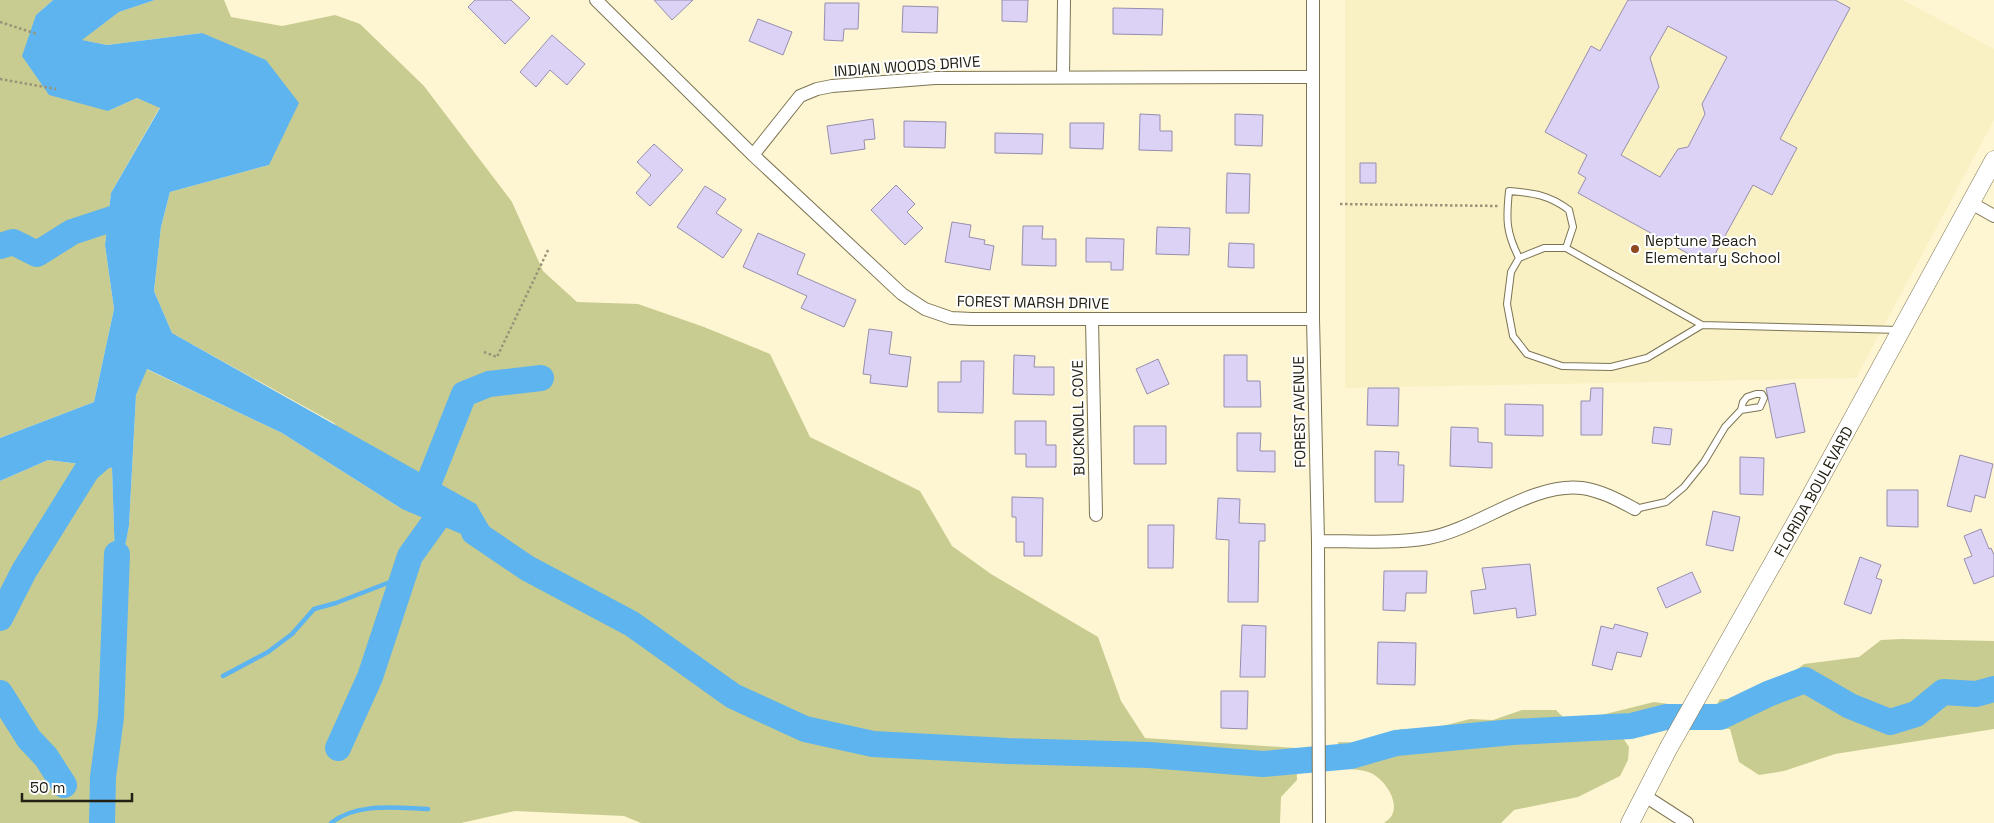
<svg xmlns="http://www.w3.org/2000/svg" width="1994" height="823" viewBox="0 0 1994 823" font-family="'Space Grotesk',sans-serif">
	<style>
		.built { fill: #f9f0c3 }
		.green { fill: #c8cc90 }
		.water { fill: #5db4ef }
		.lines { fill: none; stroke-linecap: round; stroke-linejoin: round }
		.stream { stroke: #5db4ef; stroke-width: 4.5 }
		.river { stroke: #5db4ef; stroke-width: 26 }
		.building { fill: #dbd2f5; stroke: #968eae; fill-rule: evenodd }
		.lane-casing { stroke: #7c7453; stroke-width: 8 }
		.street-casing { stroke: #7c7453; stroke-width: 14 }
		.secondary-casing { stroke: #7c7453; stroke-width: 19 }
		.path { stroke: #99937a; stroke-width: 2.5; stroke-dasharray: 2.5 2.5; stroke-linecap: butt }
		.lane { stroke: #fff; stroke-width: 6 }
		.street { stroke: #fff; stroke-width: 12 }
		.secondary { stroke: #fff; stroke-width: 18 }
		.poi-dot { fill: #8e4820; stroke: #fff; stroke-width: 2 }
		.labels { text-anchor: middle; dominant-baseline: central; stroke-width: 4; stroke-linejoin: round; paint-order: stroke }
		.street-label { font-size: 15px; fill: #232013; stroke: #fff }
		.poi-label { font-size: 15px; fill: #232013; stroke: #fff; text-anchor: start }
	</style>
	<rect width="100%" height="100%" fill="#fef6d2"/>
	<path class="built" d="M 1345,0 L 1903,0 L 1994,49 L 1994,120 L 1856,378 L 1345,388 Z"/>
	<path class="green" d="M 0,0 L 53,0 L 36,15 L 108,111 L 137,98 L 160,107 L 111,193 L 105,245 L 114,309 L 94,402 L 0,438 Z
		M 155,0 L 224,0 L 231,17 L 282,26 L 335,15 L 360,24 L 424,86 L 512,202 L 543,271 L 577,302 L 638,304 L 704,327 L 770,354 L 810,437 L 920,491 L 952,546 L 991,574 L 1098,637 L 1121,701 L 1145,738 L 1296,748 L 1297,780 L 1281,797 L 1280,823 L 641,823 L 624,816 L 515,811 L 461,823 L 0,823 L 0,481 L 48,460 L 112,468 L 116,588 L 129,526 L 136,395 L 146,369 L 282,433 L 402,509 L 334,423 L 172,333 L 154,291 L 161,227 L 170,192 L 269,165 L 202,33 L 107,45 L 81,40 L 119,12 Z
		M 1901,639 L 1994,641 L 1994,729 L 1835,754 L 1784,771 L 1759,775 L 1739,762 L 1730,729 L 1703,728 L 1720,699 L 1743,699 L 1780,682 L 1804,664 L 1859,657 L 1881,640 Z
		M 1654,702 L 1676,705 L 1661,730 L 1623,738 L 1629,747 L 1628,760 L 1620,776 L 1578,797 L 1514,810 L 1501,823 L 1384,823 C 1386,821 1391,818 1392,815 C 1400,800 1382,776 1368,772 C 1359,769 1347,769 1337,768 L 1338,742 L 1371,743 L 1386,733 L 1402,729 L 1431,729 L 1470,719 L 1493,720 L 1522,710 L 1556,710 L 1563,717 L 1581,720 Z"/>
	<path class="water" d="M 53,0 L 155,0 L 119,12 L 82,40 L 107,45 L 202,33 L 266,60 L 299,103 L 269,165 L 170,192 L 161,227 L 154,291 L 172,333 L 476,504 L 504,552 L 402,509 L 282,433 L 147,369 L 136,395 L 129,526 L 116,591 L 112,468 L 48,460 L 0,481 L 0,438 L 94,402 L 114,309 L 105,245 L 111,193 L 160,108 L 137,98 L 108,111 L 49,95 L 22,56 L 36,15 Z"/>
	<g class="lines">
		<path class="stream" d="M 223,676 L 268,652 L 292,634 L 314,609 L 336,603 L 403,577
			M 331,823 C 357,802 397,808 428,809"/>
		<path class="river" d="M 0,246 L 13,242 L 37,254 L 72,232 L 127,214
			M 423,497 L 464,394 L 489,384 L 541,378
			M 474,532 L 527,568 L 632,624 L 733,696 L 805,729 L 873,744 L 1008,751 L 1149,755 L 1263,764 L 1351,756 L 1396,743 L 1513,732 L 1631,726 L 1666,717 L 1720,717 L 1768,694 L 1805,680 L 1850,706 L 1890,722 L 1916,714 L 1943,692 L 1976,694 L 1994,689
			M 0,618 L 24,571 L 87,470 L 119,442
			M 0,693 L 29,739 L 46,757 L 64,785
			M 338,748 L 370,677 L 410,556 L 443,510
			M 102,823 L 103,777 L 111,717 L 117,554"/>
	</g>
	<path class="building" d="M 475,0 L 511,0 L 530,18 L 505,44 L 468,7 Z
		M 654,0 L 693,0 L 672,20 Z
		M 1002,0 L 1028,0 L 1027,22 L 1002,21 Z
		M 1628,0 L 1835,0 L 1850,8 L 1780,139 L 1797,148 L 1772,195 L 1753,185 L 1709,265 L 1578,193 L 1586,178 L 1578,173 L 1587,155 L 1545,132 L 1591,46 L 1600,51 ZM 1668,26 L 1727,57 L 1702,104 L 1705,114 L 1688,147 L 1678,149 L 1660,177 L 1621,155 L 1659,87 L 1650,58 Z
		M 825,3 L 859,3 L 858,29 L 844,29 L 843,41 L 824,40 Z
		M 903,6 L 938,7 L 937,33 L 902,32 Z
		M 1113,8 L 1163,9 L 1162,35 L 1113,34 Z
		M 758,19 L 792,32 L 783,55 L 749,41 Z
		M 552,35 L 585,64 L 567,85 L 550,70 L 536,87 L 520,72 Z
		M 1140,114 L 1160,115 L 1160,131 L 1172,131 L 1172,151 L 1139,150 Z
		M 1235,114 L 1263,115 L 1262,146 L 1235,145 Z
		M 873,119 L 875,139 L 864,140 L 865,149 L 831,154 L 827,126 Z
		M 904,121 L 946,122 L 945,148 L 904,147 Z
		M 1070,123 L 1104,123 L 1103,149 L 1070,148 Z
		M 995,133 L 1043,134 L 1042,154 L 995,153 Z
		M 654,144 L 683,170 L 650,206 L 636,193 L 651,175 L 637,162 Z
		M 1360,163 L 1376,163 L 1376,183 L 1360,183 Z
		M 1227,173 L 1250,174 L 1249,213 L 1226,213 Z
		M 896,185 L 915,204 L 907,212 L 923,228 L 905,245 L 871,210 Z
		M 705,186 L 726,199 L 716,213 L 742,230 L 723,258 L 677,227 Z
		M 952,222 L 971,225 L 969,237 L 985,240 L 984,244 L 994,246 L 990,270 L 945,262 Z
		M 1023,226 L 1043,226 L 1042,239 L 1056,239 L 1056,266 L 1022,265 Z
		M 1157,227 L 1190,228 L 1189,255 L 1156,254 Z
		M 758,233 L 805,254 L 797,274 L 856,300 L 844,327 L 801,308 L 807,296 L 743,267 Z
		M 1086,238 L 1124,239 L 1123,270 L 1111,270 L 1111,262 L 1086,262 Z
		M 1229,243 L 1254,244 L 1254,268 L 1228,267 Z
		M 869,329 L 892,332 L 889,354 L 911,357 L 907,387 L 870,383 L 871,375 L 863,374 Z
		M 1014,355 L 1035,356 L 1034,367 L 1054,367 L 1054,395 L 1013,394 Z
		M 1224,355 L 1247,355 L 1247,381 L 1260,381 L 1261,407 L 1224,407 Z
		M 1158,359 L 1169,384 L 1147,394 L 1136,369 Z
		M 961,361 L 984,361 L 983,413 L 938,412 L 938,382 L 961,382 Z
		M 1795,383 L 1805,432 L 1776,438 L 1766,388 Z
		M 1368,388 L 1399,388 L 1398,426 L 1367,425 Z
		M 1591,388 L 1603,388 L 1602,435 L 1581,435 L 1581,401 L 1590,401 Z
		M 1505,404 L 1543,405 L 1543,436 L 1505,435 Z
		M 1015,421 L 1046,421 L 1046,445 L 1056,445 L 1056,467 L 1026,467 L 1026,454 L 1015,454 Z
		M 1134,426 L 1166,426 L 1166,464 L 1134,464 Z
		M 1451,427 L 1478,428 L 1478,442 L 1492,443 L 1492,468 L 1450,466 Z
		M 1654,427 L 1672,429 L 1670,445 L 1652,443 Z
		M 1237,433 L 1261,433 L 1260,451 L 1275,451 L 1275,472 L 1237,471 Z
		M 1375,451 L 1399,452 L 1398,465 L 1404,465 L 1403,502 L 1375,502 Z
		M 1960,455 L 1993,464 L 1985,498 L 1975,495 L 1971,512 L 1947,506 Z
		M 1740,457 L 1764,458 L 1763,495 L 1740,494 Z
		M 1887,490 L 1918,490 L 1918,527 L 1887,526 Z
		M 1012,497 L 1043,498 L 1042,556 L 1024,556 L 1024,542 L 1016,542 L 1016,517 L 1012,517 Z
		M 1218,498 L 1240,499 L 1239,523 L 1265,524 L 1265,541 L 1259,541 L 1258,602 L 1228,602 L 1229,540 L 1216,539 Z
		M 1713,511 L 1740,517 L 1733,551 L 1706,545 Z
		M 1148,525 L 1174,525 L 1173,568 L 1148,568 Z
		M 1981,529 L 1989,549 L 1991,548 L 1994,555 L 1994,576 L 1974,584 L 1964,559 L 1972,556 L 1964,536 Z
		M 1860,557 L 1881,565 L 1876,578 L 1882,580 L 1871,614 L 1844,604 Z
		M 1530,564 L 1536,615 L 1517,618 L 1516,608 L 1474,614 L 1471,591 L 1486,589 L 1482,568 Z
		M 1384,571 L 1427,571 L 1426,593 L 1406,593 L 1405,611 L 1383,610 Z
		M 1692,572 L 1701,592 L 1666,608 L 1657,588 Z
		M 1615,624 L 1648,633 L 1641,657 L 1617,652 L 1612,670 L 1592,665 L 1601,626 L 1613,629 Z
		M 1242,625 L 1266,626 L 1265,677 L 1240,677 Z
		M 1378,642 L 1416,643 L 1415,685 L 1377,684 Z
		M 1221,691 L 1248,691 L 1247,729 L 1221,728 Z"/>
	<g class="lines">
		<g class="lane-casing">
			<path id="lane" d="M 1519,258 C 1506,232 1506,220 1509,191 C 1534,193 1549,195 1569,210 L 1573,227 L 1566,248
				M 1702,325 L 1647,358 L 1611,367 L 1562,366 L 1527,354 L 1513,336 L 1507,304 L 1511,272 L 1519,258 L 1544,248 L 1566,248 L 1702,325 L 1900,330
				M 1635,509 L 1666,502 L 1684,487 L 1704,462 L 1725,427 L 1741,410 L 1743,402 L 1747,397 L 1756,394 L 1762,394 L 1764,398 L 1760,407 L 1741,410"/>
		</g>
		<g class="street-casing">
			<path id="street" d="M 596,0 L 753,155 L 902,294 L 925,309 L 951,318 L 972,319 L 1313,319
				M 1313,0 L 1313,319 L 1318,541 L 1319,823
				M 1063,76 L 1064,0
				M 753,155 L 800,96 L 817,89 L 832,86 L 935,78 L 1313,77
				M 1971,203 L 1994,216
				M 1092,320 L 1096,515
				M 1318,541 C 1354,541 1392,544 1428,538 C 1478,529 1532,482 1582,488 C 1602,491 1618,500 1635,509
				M 1645,796 L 1687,823"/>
		</g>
		<g class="secondary-casing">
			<g id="secondary">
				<path id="s1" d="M 1630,823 L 1668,749 L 1804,508 L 1994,160"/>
			</g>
		</g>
		<path class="path" d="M 0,22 L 37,34
			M 0,79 L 56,89
			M 1340,204 L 1499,206
			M 484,352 L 497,357 L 549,248"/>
		<use href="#lane" class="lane"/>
		<use href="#street" class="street"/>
		<use href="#secondary" class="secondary"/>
	</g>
	<circle class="poi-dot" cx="1635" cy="249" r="5"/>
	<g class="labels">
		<g class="street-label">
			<text transform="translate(907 66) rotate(-4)">INDIAN WOODS DRIVE</text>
			<text transform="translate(1033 302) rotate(1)">FOREST MARSH DRIVE</text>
			<text transform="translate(1299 412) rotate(-91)">FOREST AVENUE</text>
			<text transform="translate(1078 418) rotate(-91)">BUCKNOLL COVE</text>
			<text stroke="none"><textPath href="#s1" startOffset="379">FLORIDA BOULEVARD</textPath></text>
		</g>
		<g class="poi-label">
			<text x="1645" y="240">Neptune Beach<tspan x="1645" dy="17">Elementary School</tspan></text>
		</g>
	</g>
	<path d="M22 793v8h110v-8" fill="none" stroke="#232013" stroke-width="2.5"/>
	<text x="30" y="793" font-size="15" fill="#232013" stroke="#ffffff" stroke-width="4" paint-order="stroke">50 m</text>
</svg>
